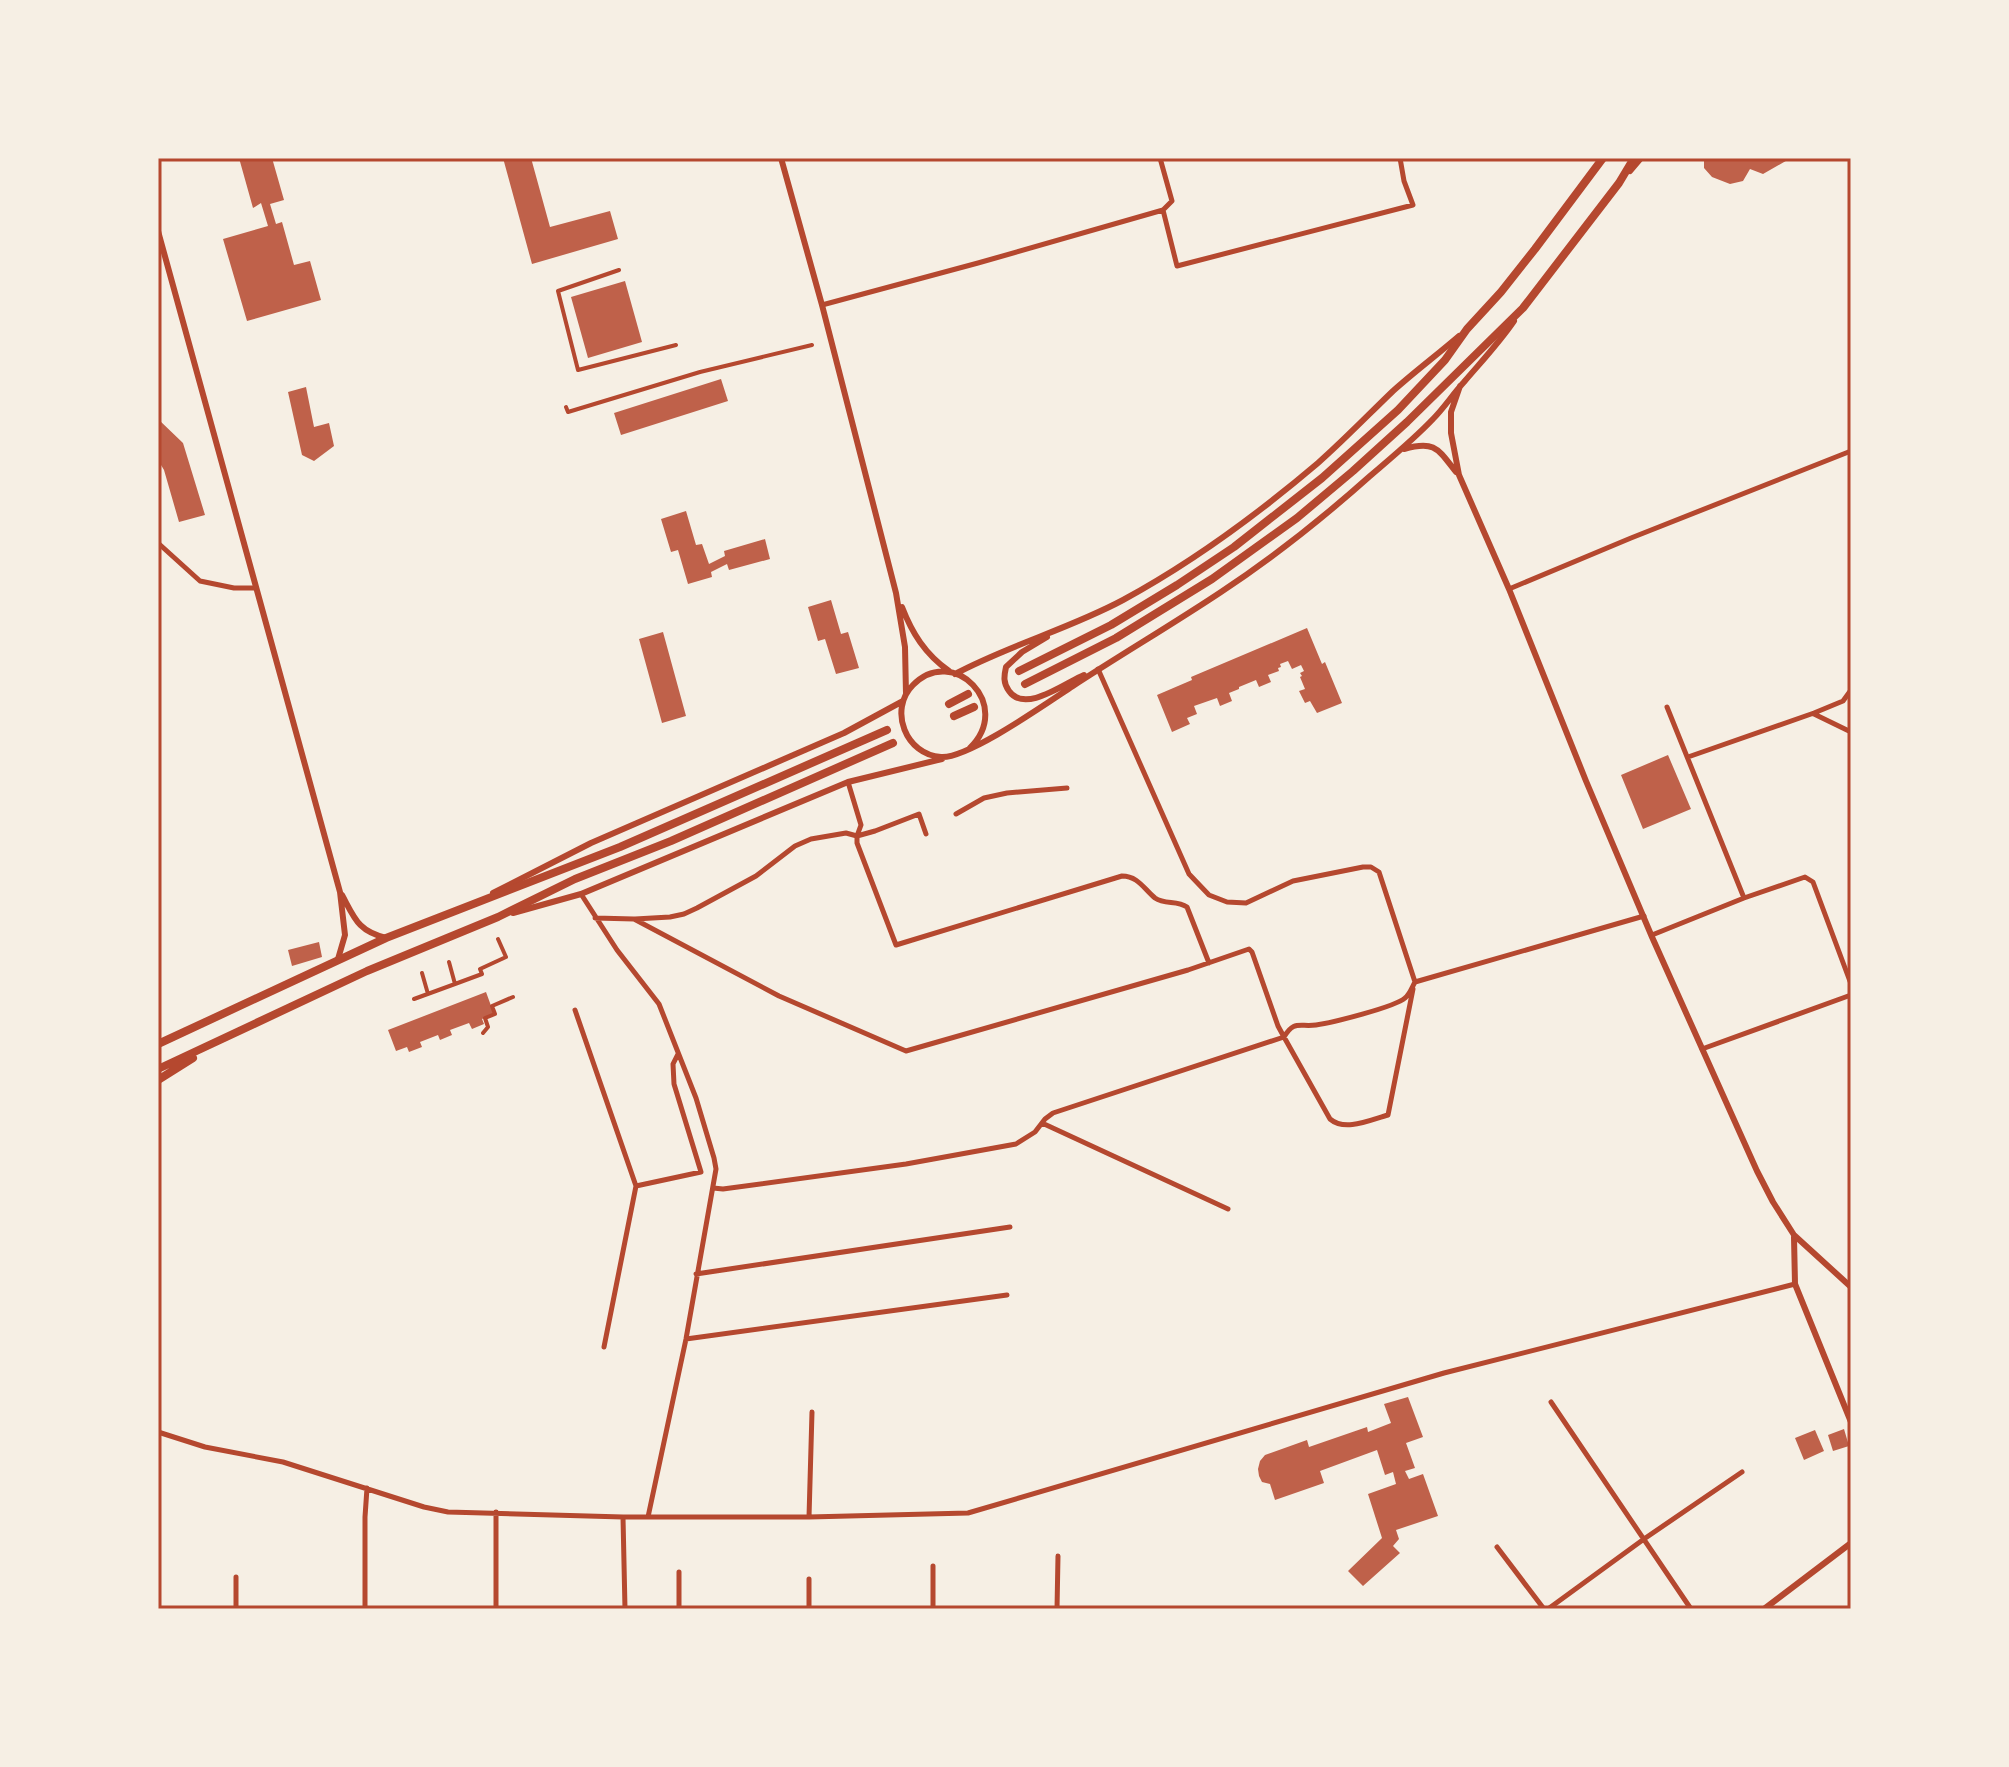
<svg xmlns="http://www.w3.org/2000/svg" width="2009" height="1767" viewBox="0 0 2009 1767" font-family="'Golos Text',sans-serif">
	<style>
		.building { fill: #bf614a }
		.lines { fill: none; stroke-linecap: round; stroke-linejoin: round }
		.pedestrian { stroke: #b5482f; stroke-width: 4 }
		.minor { stroke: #b5482f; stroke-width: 5 }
		.tertiary { stroke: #b5482f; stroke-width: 6 }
		.primary { stroke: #b5482f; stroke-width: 8 }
		.neatline { fill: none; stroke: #b5482f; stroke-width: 3 }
	</style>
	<rect width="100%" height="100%" fill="#f6efe4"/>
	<path class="building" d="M 239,158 L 272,158 L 284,200 L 270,204 L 276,224 L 282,222 L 294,265 L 310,261 L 321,300 L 247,321 L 223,239 L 268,226 L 261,203 L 253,208 Z
		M 503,158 L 531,158 L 550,227 L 610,211 L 618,239 L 532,264 Z
		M 1704,158 L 1791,158 L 1763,174 L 1750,169 L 1743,181 L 1730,184 L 1712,177 L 1704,168 Z
		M 625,281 L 642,342 L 588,358 L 571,297 Z
		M 721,379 L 728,401 L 621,435 L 614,413 Z
		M 306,387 L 314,427 L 329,423 L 334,446 L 314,461 L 302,455 L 288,392 Z
		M 158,419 L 183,443 L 205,515 L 179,522 L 164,470 L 158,460 Z
		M 686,511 L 696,545 L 702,544 L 709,564 L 725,556 L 724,551 L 765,539 L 770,559 L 729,570 L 727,564 L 711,572 L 712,577 L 688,584 L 678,550 L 671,552 L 661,519 Z
		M 831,600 L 841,634 L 848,632 L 859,668 L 836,674 L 825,639 L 818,641 L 808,607 Z
		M 1307,628 L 1322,664 L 1325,662 L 1342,703 L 1317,713 L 1310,701 L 1305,703 L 1299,691 L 1305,689 L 1300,677 L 1302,676 L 1300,673 L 1304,671 L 1301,665 L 1292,669 L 1288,661 L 1280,664 L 1281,667 L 1278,668 L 1279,671 L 1268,675 L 1271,682 L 1259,687 L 1256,680 L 1239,687 L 1239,689 L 1229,693 L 1232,701 L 1220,706 L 1217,698 L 1194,706 L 1197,714 L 1187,718 L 1190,724 L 1172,732 L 1157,695 L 1192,680 L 1191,677 Z
		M 663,632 L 686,716 L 662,723 L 639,639 Z
		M 1668,755 L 1691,809 L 1643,829 L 1621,775 Z
		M 319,942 L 322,957 L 292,966 L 288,950 Z
		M 486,992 L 494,1014 L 482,1019 L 484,1024 L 472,1029 L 469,1023 L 450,1030 L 452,1035 L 440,1040 L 438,1035 L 420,1042 L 422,1047 L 409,1052 L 407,1047 L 396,1051 L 388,1030 Z
		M 1408,1397 L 1423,1437 L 1406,1443 L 1415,1468 L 1405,1471 L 1409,1479 L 1423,1474 L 1438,1516 L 1396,1530 L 1399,1539 L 1393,1546 L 1400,1553 L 1363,1586 L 1348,1571 L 1382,1538 L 1368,1494 L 1396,1484 L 1393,1472 L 1385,1475 L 1377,1450 L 1320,1471 L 1324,1483 L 1275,1500 L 1270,1484 L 1262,1482 L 1259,1476 L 1258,1469 L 1260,1461 L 1265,1455 L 1307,1440 L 1309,1447 L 1367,1427 L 1368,1432 L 1391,1423 L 1384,1404 Z
		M 1844,1429 L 1849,1446 L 1833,1451 L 1828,1435 Z
		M 1815,1430 L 1824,1451 L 1804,1460 L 1795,1438 Z"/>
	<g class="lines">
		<path class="pedestrian" d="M 619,270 L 558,291 L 578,370 L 676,345
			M 566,407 L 568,412 L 700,372 L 812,345
			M 422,973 L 428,994
			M 455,984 L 482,974 L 480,969 L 506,957 L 498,939
			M 414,999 L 455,984 L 449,962
			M 483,1033 L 488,1027 L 485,1018 L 495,1014 L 492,1006 L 513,997"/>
		<path class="minor" d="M 1163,210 L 1177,266 L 1413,205 L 1404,181 L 1400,158
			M 822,305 L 978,263 L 1163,210 L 1172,201 L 1160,158
			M 158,543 L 200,581 L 234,588 L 255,588
			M 1509,589 L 1631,538 L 1851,451
			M 1667,707 L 1744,898
			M 1814,714 L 1851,732
			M 1688,757 L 1814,713 L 1843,701 L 1851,690
			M 848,782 L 861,825 L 857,836 L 857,843 L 896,945 L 1122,876 C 1138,876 1144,889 1155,898 C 1165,905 1177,900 1187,907 L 1209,963
			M 956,814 L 984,798 L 1007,793 L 1067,788
			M 581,894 L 617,950 L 659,1004 L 696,1098 L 714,1158 L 716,1169 L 686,1339 L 648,1517
			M 595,918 L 634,919 L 779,996 L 906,1051 L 1188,970 L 1249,949 L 1252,952 L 1278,1026 L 1284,1037 C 1294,1020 1299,1027 1316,1025 C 1331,1023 1395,1007 1405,998 C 1410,994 1412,987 1415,982 L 1379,872 L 1371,867 L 1363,867 L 1293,881 L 1246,903 L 1227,902 L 1209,895 L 1189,874 L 1098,669
			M 635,919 L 670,917 L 684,914 L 697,908 L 756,876 L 795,846 L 811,839 L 846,833 L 857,836 L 875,831 L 919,814 L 926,834
			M 1652,935 L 1744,898 L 1805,877 L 1813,882 L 1851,984
			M 1415,982 L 1644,916
			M 575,1010 L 636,1186 L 604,1347
			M 1702,1049 L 1851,995
			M 1042,1123 L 1228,1209
			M 636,1186 L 701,1172 L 674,1084 L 673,1064 L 678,1054
			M 713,1188 L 723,1189 L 906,1164 L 1016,1144 L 1035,1132 L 1045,1119 L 1053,1113 L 1284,1037 L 1330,1119 C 1345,1132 1370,1120 1388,1115 L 1413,989
			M 696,1274 L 1010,1227
			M 686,1339 L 1007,1295
			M 1551,1402 L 1691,1609
			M 158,1432 L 205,1447 L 283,1462 L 424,1507 L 448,1512 L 623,1517 L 809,1517 L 968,1513 L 1444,1373 L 1795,1284
			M 496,1512 L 496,1609
			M 623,1517 L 625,1609
			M 809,1517 L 812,1412
			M 1497,1547 L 1544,1609
			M 679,1572 L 679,1609
			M 236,1577 L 236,1609
			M 365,1609 L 365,1517 L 367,1488
			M 809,1609 L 809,1579
			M 933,1609 L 933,1566
			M 1057,1609 L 1058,1556
			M 1548,1609 L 1644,1539 L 1742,1472"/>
		<path class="tertiary" d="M 781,158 L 822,305 L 896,593 L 905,647 L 906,694
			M 1630,171 L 1641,158
			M 158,231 L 340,892 L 345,935 L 338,959
			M 1460,386 L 1451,412 L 1451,433 L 1459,475 L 1509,589 L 1586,781 L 1652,937 L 1757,1171 L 1773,1202 L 1794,1235 L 1851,1287
			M 1404,449 C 1435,440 1438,449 1456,472
			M 902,607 C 912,633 925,654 949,671
			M 1047,637 L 1022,652 L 1006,667 C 1004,676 1003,683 1009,691 C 1025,714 1065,683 1084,675
			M 955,674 C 1009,645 1069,629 1123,600 C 1193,562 1258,514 1318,463 C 1344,440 1368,415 1393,391 C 1414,372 1437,355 1459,336
			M 970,748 C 1014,705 953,644 913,685 C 888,710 906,755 941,757 C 968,759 1047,703 1073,686 C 1122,654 1173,624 1221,592 C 1274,557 1323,518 1370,476 C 1391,458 1413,440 1433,419 C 1444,408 1453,394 1464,382 C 1481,362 1499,343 1514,321
			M 493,893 L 591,843 L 844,733 L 903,701
			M 342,895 C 355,919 358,931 386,938
			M 513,913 L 581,894 L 848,782 L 942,759
			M 1794,1237 L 1795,1284 L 1851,1422
			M 1764,1609 L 1851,1543"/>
		<path class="primary" d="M 1019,671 L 1111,625 L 1177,585 L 1234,547 L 1322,478 L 1398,410 L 1445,360 L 1467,329 L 1501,292 L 1535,249 L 1603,158
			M 1025,684 L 1116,638 L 1212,579 L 1297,518 L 1353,471 L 1407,422 L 1523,308 L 1619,183 L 1634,158
			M 949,704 L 968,694
			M 954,716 L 974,707
			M 158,1044 L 386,938 L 620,847 L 887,730
			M 158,1069 L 367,971 L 498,917 L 575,879 L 671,841 L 893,743
			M 158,1080 L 193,1058"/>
	</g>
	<rect width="2009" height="1767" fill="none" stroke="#f6efe4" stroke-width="320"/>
	<rect x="160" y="160" width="1689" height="1447" class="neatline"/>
</svg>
